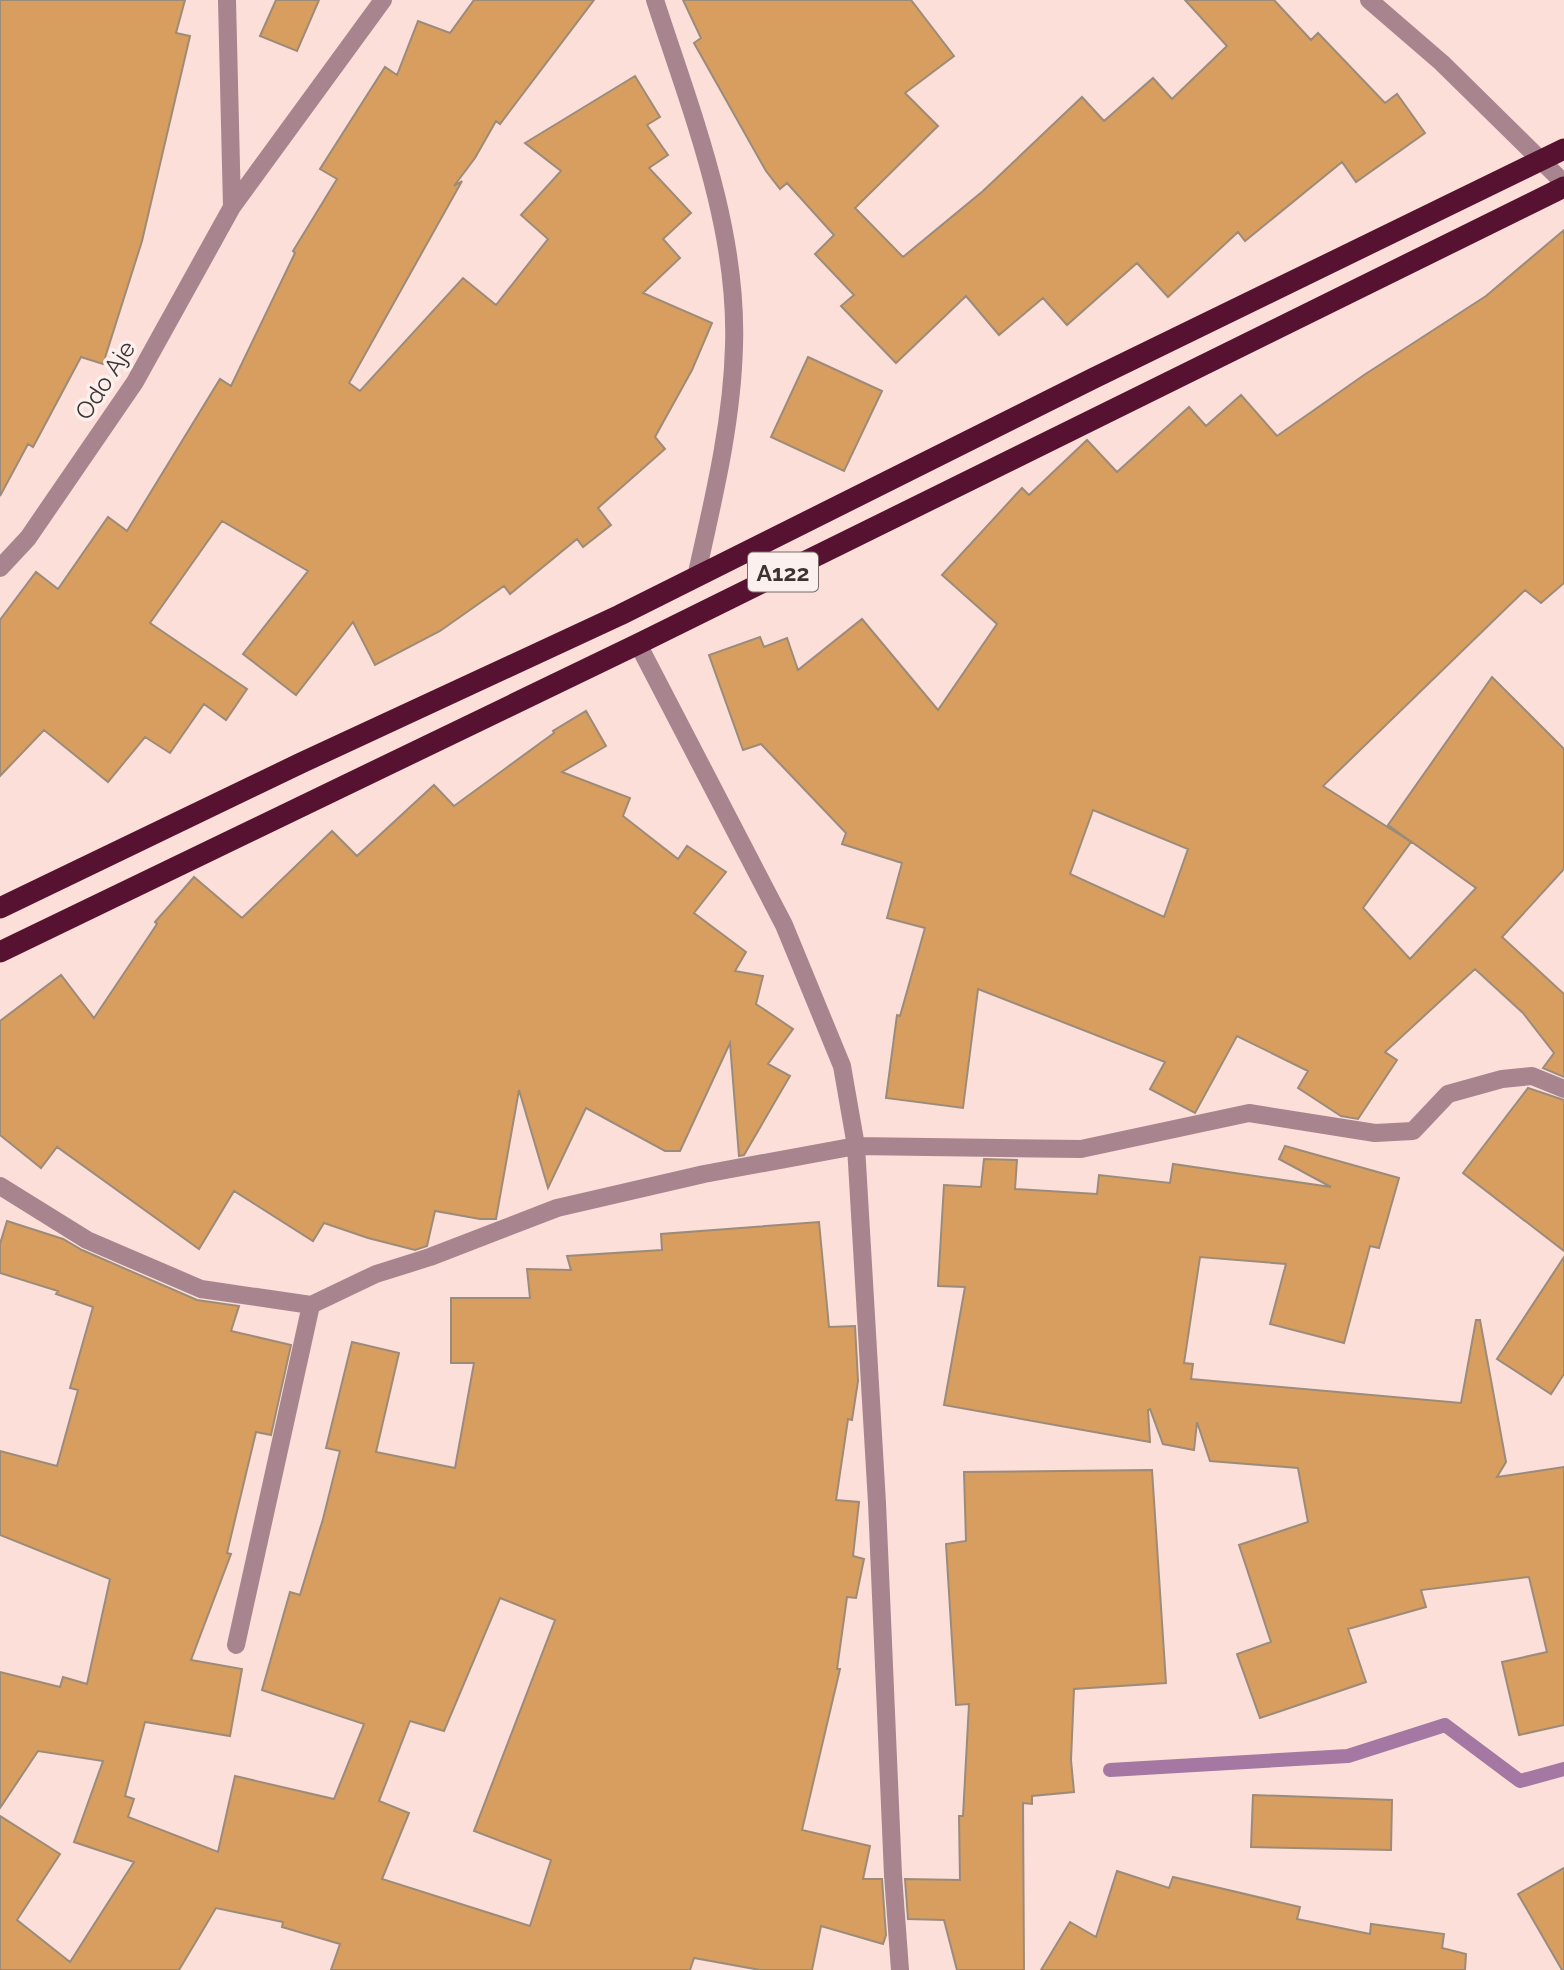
<svg xmlns="http://www.w3.org/2000/svg" width="1564" height="1970" viewBox="0 0 1564 1970" font-family="Raleway,sans-serif">
	<style>
		.lines { fill: none; stroke-linecap: round; stroke-linejoin: round }
		.stream { stroke: #a478a2; stroke-width: 14 }
		.building { fill: #d89e5f; stroke: #9d8b7a; stroke-width: 2; fill-rule: evenodd }
		.minor { stroke: #a8848f; stroke-width: 18 }
		.highway { stroke: #581231; stroke-width: 21 }
		.labels { text-anchor: middle; dominant-baseline: central; stroke-width: 7; stroke-linejoin: round; paint-order: stroke }
		.shield { fill: #fcf0ee; stroke: #776c6a; stroke-width: 2 }
		.shield-label { font-size: 23px; font-weight: bold; fill: #3e3331 }
		.street-label { font-size: 24px; fill: #3e3331; stroke: #fcf0ee }
	</style>
	<rect width="100%" height="100%" fill="#fbdfd8"/>
	<g class="lines">
		<path class="stream" d="M 1110,1770 L 1348,1756 L 1445,1725 L 1520,1781 L 1564,1769"/>
	</g>
	<path class="building" d="M 0,0 L 185,0 L 176,33 L 190,36 L 142,241 L 103,364 L 81,357 L 33,447 L 28,444 L 0,496 Z
		M 276,0 L 319,0 L 297,51 L 260,36 Z
		M 474,0 L 594,0 L 500,124 L 496,121 L 475,158 L 454,186 L 462,181 L 349,383 L 360,391 L 463,278 L 496,305 L 548,239 L 521,215 L 561,171 L 525,143 L 635,76 L 660,117 L 647,125 L 668,155 L 649,168 L 691,213 L 663,239 L 680,258 L 643,293 L 712,323 L 692,370 L 655,437 L 665,449 L 598,508 L 611,525 L 583,547 L 577,539 L 510,594 L 504,586 L 440,631 L 375,665 L 353,622 L 296,695 L 243,654 L 308,571 L 222,521 L 150,623 L 247,689 L 226,720 L 204,704 L 170,753 L 145,737 L 108,782 L 44,730 L 0,776 L 0,620 L 36,572 L 58,589 L 108,517 L 127,531 L 220,379 L 231,386 L 295,253 L 293,251 L 337,179 L 320,169 L 385,67 L 397,75 L 418,21 L 450,33 Z
		M 683,0 L 911,0 L 954,56 L 905,93 L 938,126 L 855,208 L 903,257 L 983,191 L 1082,97 L 1104,121 L 1153,78 L 1172,99 L 1227,46 L 1185,0 L 1274,0 L 1311,40 L 1318,33 L 1385,103 L 1397,94 L 1425,133 L 1356,182 L 1342,162 L 1245,241 L 1238,232 L 1168,297 L 1137,263 L 1067,325 L 1043,298 L 999,335 L 966,296 L 896,363 L 841,306 L 854,295 L 815,254 L 834,235 L 787,183 L 780,189 L 766,171 L 694,43 L 701,38 Z
		M 1564,230 L 1564,583 L 1541,603 L 1525,590 L 1323,786 L 1411,842 L 1363,908 L 1410,959 L 1476,888 L 1388,825 L 1492,677 L 1564,749 L 1564,869 L 1502,937 L 1564,994 L 1564,1077 L 1543,1068 L 1554,1053 L 1523,1013 L 1475,969 L 1385,1052 L 1397,1060 L 1358,1119 L 1341,1116 L 1298,1088 L 1308,1071 L 1237,1036 L 1195,1113 L 1150,1089 L 1165,1062 L 978,989 L 963,1108 L 886,1098 L 897,1015 L 900,1016 L 925,928 L 887,918 L 902,863 L 842,844 L 846,833 L 761,744 L 743,750 L 709,655 L 760,637 L 764,647 L 787,638 L 798,670 L 862,619 L 938,710 L 997,624 L 942,575 L 1022,488 L 1029,495 L 1087,440 L 1117,472 L 1189,407 L 1206,426 L 1241,395 L 1277,436 L 1364,375 L 1486,296 ZM 1093,810 L 1188,849 L 1164,917 L 1070,874 Z
		M 808,357 L 882,391 L 844,471 L 771,437 Z
		M 586,711 L 606,746 L 562,772 L 630,798 L 623,816 L 678,859 L 687,846 L 726,872 L 694,913 L 746,952 L 735,971 L 763,976 L 756,1004 L 793,1029 L 768,1064 L 790,1076 L 744,1155 L 739,1156 L 730,1043 L 680,1151 L 665,1151 L 586,1108 L 548,1188 L 519,1090 L 496,1219 L 480,1219 L 435,1211 L 427,1246 L 415,1250 L 368,1238 L 324,1223 L 313,1241 L 234,1191 L 199,1249 L 57,1147 L 41,1168 L 0,1135 L 0,1021 L 61,975 L 94,1018 L 157,924 L 155,922 L 194,877 L 242,918 L 332,831 L 357,856 L 434,785 L 454,806 L 554,733 L 553,731 Z
		M 1528,1088 L 1564,1100 L 1564,1251 L 1463,1173 Z
		M 1285,1146 L 1399,1178 L 1379,1248 L 1370,1246 L 1344,1343 L 1270,1324 L 1286,1264 L 1200,1257 L 1184,1363 L 1193,1364 L 1191,1379 L 1461,1403 L 1476,1320 L 1480,1320 L 1506,1462 L 1497,1477 L 1564,1467 L 1564,1725 L 1519,1735 L 1502,1662 L 1547,1652 L 1529,1577 L 1421,1590 L 1426,1607 L 1348,1629 L 1366,1682 L 1260,1718 L 1237,1654 L 1271,1642 L 1239,1545 L 1308,1522 L 1298,1468 L 1210,1461 L 1197,1422 L 1194,1450 L 1163,1444 L 1150,1409 L 1148,1410 L 1150,1442 L 944,1405 L 965,1287 L 938,1286 L 944,1185 L 981,1187 L 984,1159 L 1017,1160 L 1015,1189 L 1097,1194 L 1099,1175 L 1170,1183 L 1173,1164 L 1331,1187 L 1279,1159 Z
		M 7,1221 L 63,1239 L 82,1250 L 197,1300 L 239,1306 L 231,1331 L 291,1345 L 271,1435 L 256,1432 L 227,1553 L 231,1554 L 191,1660 L 242,1669 L 230,1736 L 145,1722 L 125,1796 L 134,1799 L 128,1817 L 218,1852 L 235,1776 L 334,1799 L 364,1724 L 262,1690 L 290,1592 L 300,1595 L 323,1519 L 340,1451 L 326,1448 L 352,1342 L 399,1353 L 376,1452 L 455,1468 L 474,1363 L 451,1363 L 451,1298 L 530,1298 L 527,1269 L 571,1270 L 567,1256 L 662,1250 L 661,1234 L 819,1222 L 829,1327 L 855,1326 L 858,1381 L 852,1420 L 848,1419 L 836,1500 L 859,1502 L 853,1556 L 864,1559 L 856,1598 L 847,1597 L 837,1669 L 840,1669 L 802,1830 L 870,1846 L 863,1879 L 882,1879 L 886,1935 L 883,1944 L 821,1926 L 812,1970 L 760,1970 L 694,1958 L 690,1970 L 331,1970 L 340,1944 L 282,1927 L 283,1922 L 216,1908 L 179,1970 L 0,1970 L 0,1816 L 60,1854 L 17,1920 L 70,1962 L 134,1862 L 74,1842 L 103,1761 L 38,1751 L 0,1808 L 0,1672 L 60,1687 L 63,1677 L 87,1684 L 110,1579 L 0,1535 L 0,1451 L 57,1466 L 78,1390 L 70,1388 L 93,1307 L 56,1294 L 58,1291 L 0,1273 L 0,1244 ZM 500,1598 L 555,1620 L 474,1831 L 551,1860 L 530,1926 L 382,1879 L 409,1813 L 379,1801 L 410,1721 L 444,1731 Z
		M 1564,1257 L 1564,1374 L 1551,1394 L 1497,1359 Z
		M 1152,1470 L 1166,1683 L 1074,1689 L 1071,1760 L 1074,1792 L 1032,1796 L 1032,1804 L 1023,1803 L 1024,1970 L 957,1970 L 944,1920 L 908,1919 L 905,1879 L 960,1880 L 959,1816 L 963,1816 L 969,1704 L 956,1705 L 946,1544 L 966,1541 L 964,1472 Z
		M 1253,1795 L 1392,1800 L 1391,1850 L 1251,1847 Z
		M 1564,1868 L 1564,1970 L 1562,1970 L 1518,1894 Z
		M 1117,1871 L 1169,1888 L 1173,1877 L 1300,1907 L 1297,1919 L 1370,1934 L 1371,1924 L 1444,1934 L 1442,1948 L 1466,1954 L 1465,1970 L 1041,1970 L 1070,1922 L 1096,1937 Z"/>
	<g class="lines">
		<path class="minor" d="M 655,0 C 691,111 738,227 734,346 C 732,424 713,501 696,577
			M 1369,0 L 1442,63 L 1564,183
			M 232,207 L 383,0
			M 0,568 L 28,538 L 135,382 L 232,207 L 227,0
			M 638,644 L 784,925 L 842,1066 L 856,1146 L 877,1503 L 893,1875 L 900,1970
			M 0,1186 L 87,1240 L 201,1289 L 311,1305 L 376,1274 L 430,1257 L 557,1208 L 704,1174 L 856,1146 L 1081,1149 L 1249,1113 L 1375,1133 L 1413,1131 L 1448,1094 L 1502,1079 L 1532,1076 L 1564,1089
			M 236,1645 L 311,1305"/>
		<path class="highway" d="M 0,908 L 301,763 L 620,615 L 1094,378 L 1564,149
			M 0,952 L 638,644 L 1564,187"/>
	</g>
	<g class="labels">
		<rect class="shield" x="748" y="552.5" width="70" height="39" rx="5"/>
		<g class="shield-label">
			<text x="783" y="572">A122</text>
		</g>
		<g class="street-label">
			<text transform="translate(105 380) rotate(-57)">Odo Aje</text>
		</g>
	</g>
</svg>
